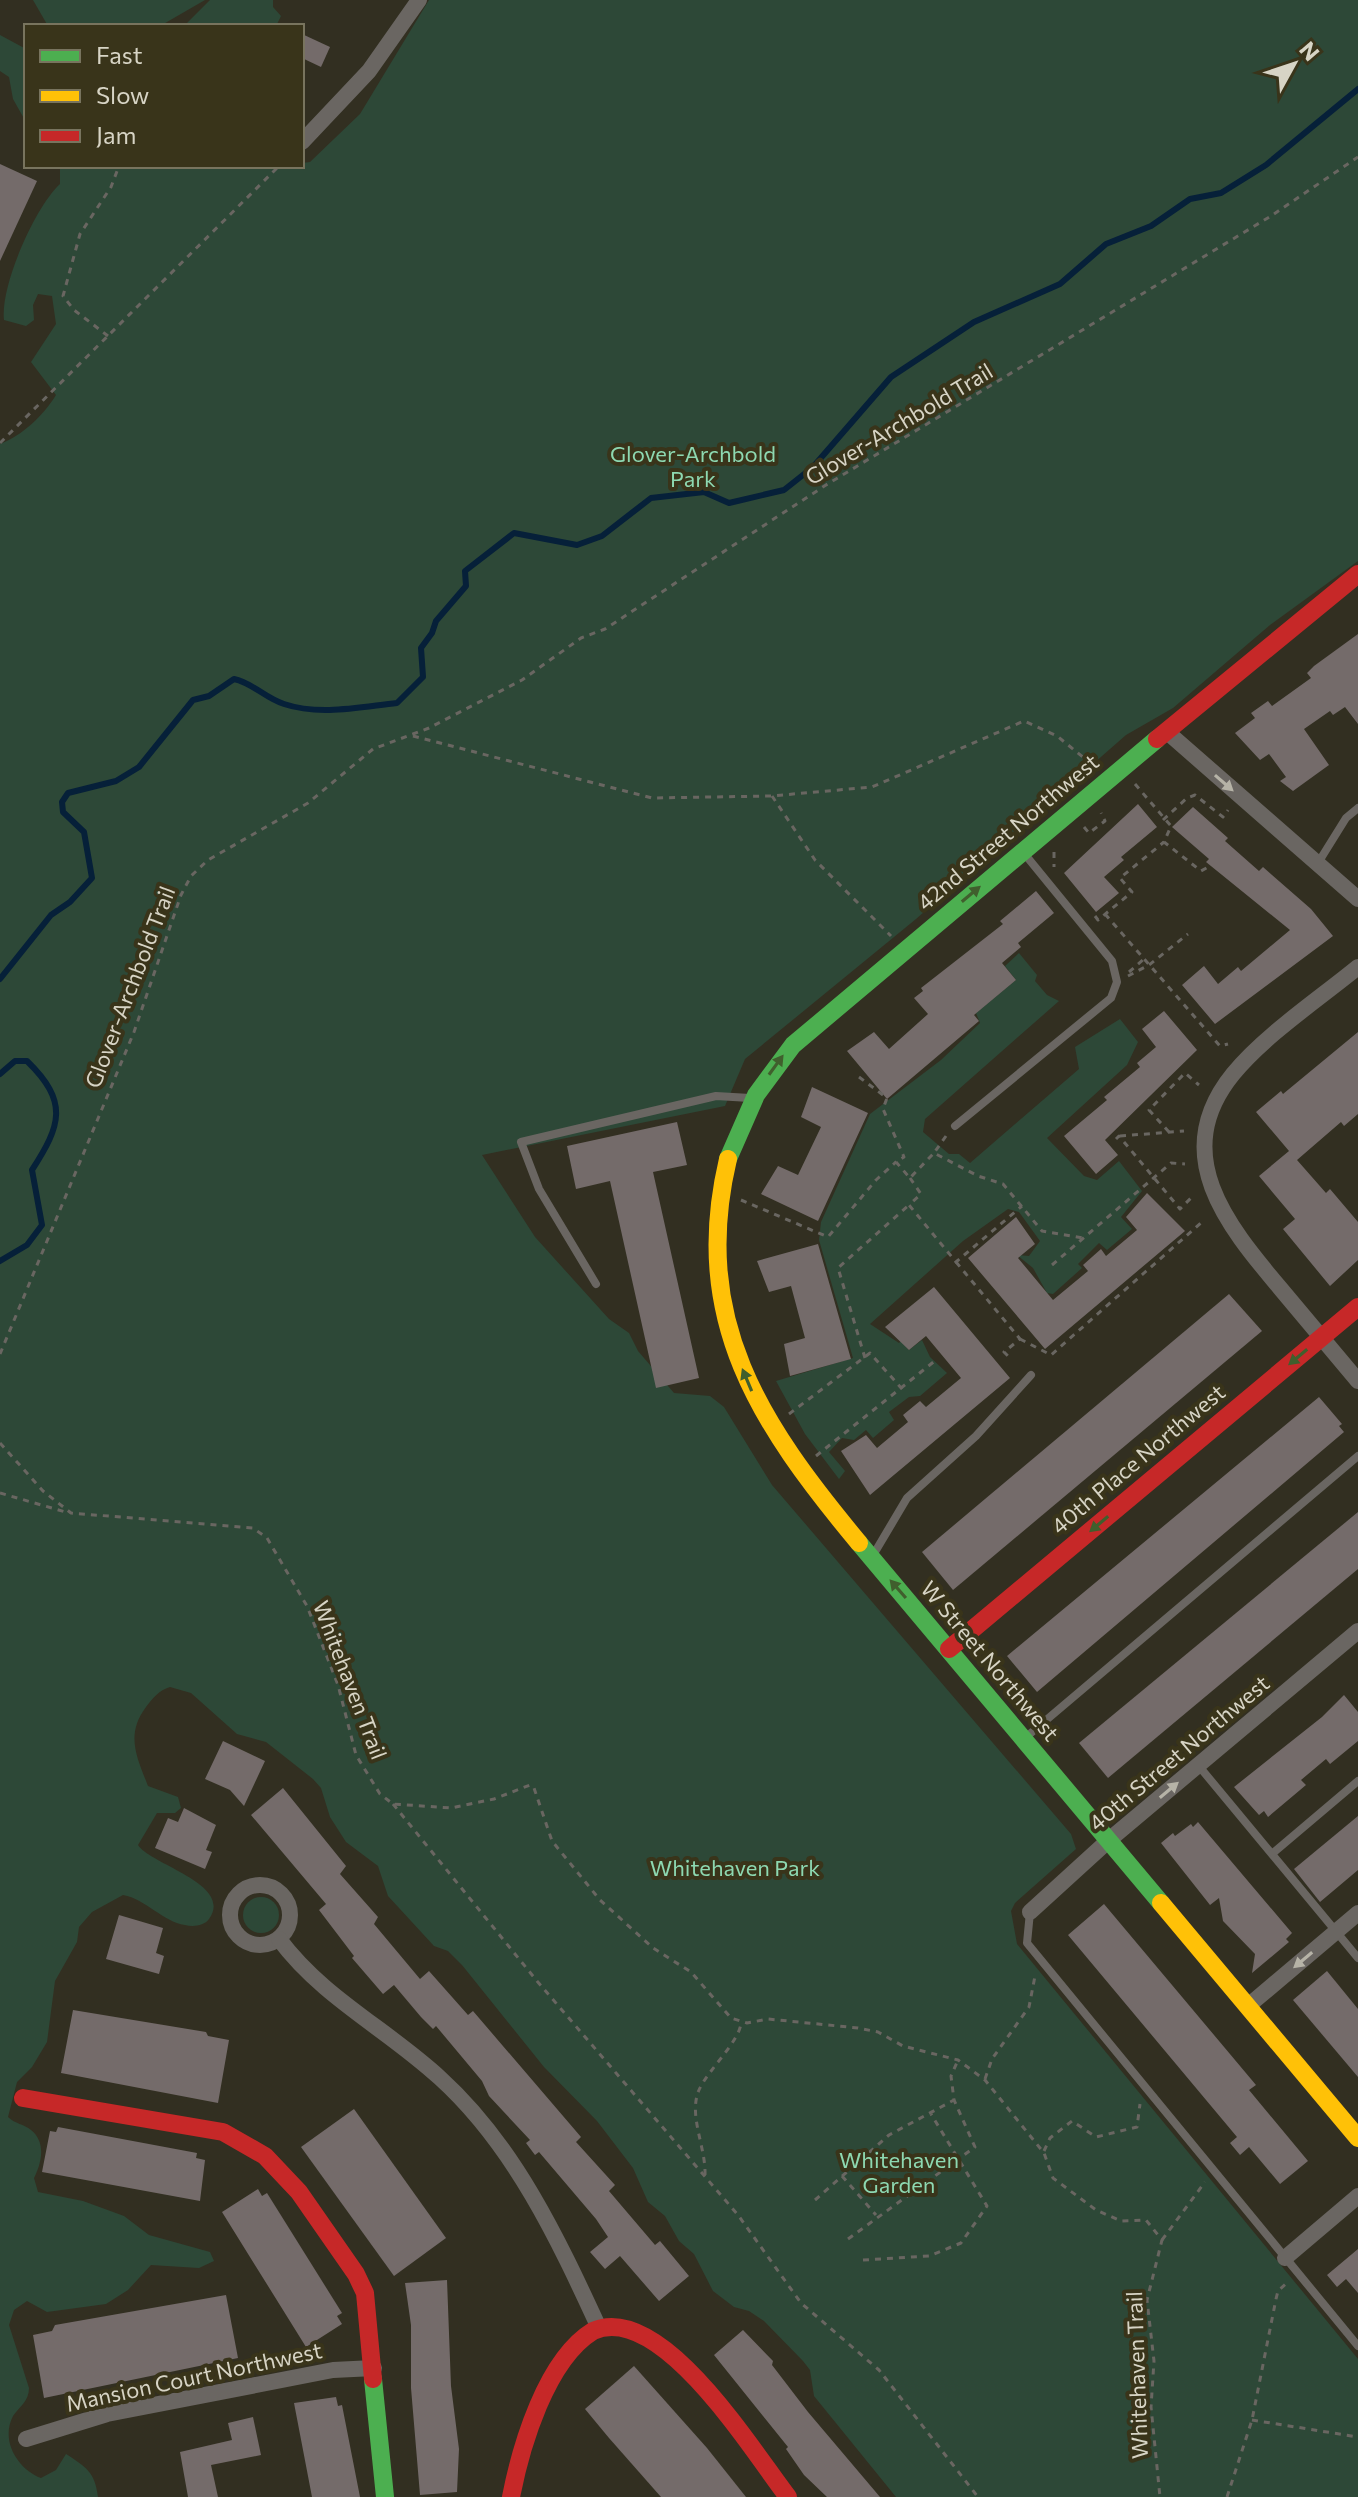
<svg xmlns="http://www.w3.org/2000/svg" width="1358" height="2497" viewBox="0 0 1358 2497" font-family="Commissioner,sans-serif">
<rect width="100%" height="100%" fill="#322f21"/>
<g fill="#2d4837">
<path d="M33,0H205L160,26H48Z"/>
<path d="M210,0H273V7L281,16L276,26H184Z"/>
<path d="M429,0H1358V561L1270,625L1173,708L1126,735L916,919L745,1059L725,1106L482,1155L535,1237L609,1319L629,1333L638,1351L674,1393L710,1396L724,1407L772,1485L1071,1834L1076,1849L1015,1903L1011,1911L1017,1944L1358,2359V2497H896L814,2396L810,2370L803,2361L764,2321L749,2311L734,2307L713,2291L694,2254L679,2241L665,2216L648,2202L633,2168L597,2121L544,2067L462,1965L448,1951L434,1946L388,1896L378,1866L346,1842L330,1817L321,1788L313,1779L266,1742L237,1734L191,1693L170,1687C159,1690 152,1699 146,1707C125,1735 137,1757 148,1786L178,1797L181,1808L175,1813H157L138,1845C151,1865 234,1884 209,1919C204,1926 193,1927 185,1925C163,1922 146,1899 123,1895L92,1912L79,1927L77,1942L55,1981L47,2042L32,2067L17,2082L8,2117C15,2124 24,2124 31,2130C47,2143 41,2164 34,2178L38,2192L83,2201L124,2216L149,2235L210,2252L214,2261L199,2268L151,2265L128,2290L106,2304L47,2312L27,2301L14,2310L9,2325L29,2388C29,2401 20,2406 13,2416C0,2441 18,2469 41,2478L56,2470L66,2454C86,2467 95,2472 98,2497H0V444C23,435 43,416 56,395L31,362L56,324L52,296L38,294L33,305L34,320L26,326L4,320C0,286 35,207 60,184V166H302V163L310,162L360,114Z"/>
<path d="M0,35L26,49V122L13,99L9,77L0,71Z"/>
<path d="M1019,953L1037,975L1035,981L1047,995L1059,1001L925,1119L923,1132L949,1154H959L970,1163L1079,1069L1075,1047L1120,1019L1138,1042L1127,1065L1047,1138L1084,1176L1097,1180L1119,1161L1142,1191L1121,1217L1132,1229L1107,1250L1099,1243L1078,1264L1082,1268L1053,1294L1047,1293L1033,1268L1017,1255L1029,1256L1040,1241L1019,1212L1008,1209L963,1241L870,1324L899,1343L901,1341L909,1350L922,1340L930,1357L947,1373L920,1396L909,1397L889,1412L894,1420L873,1438L866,1430L854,1440L842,1438L829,1452L845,1471L839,1479L805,1434L776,1381L853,1358L819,1240L821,1222L870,1114L941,1060L980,1023L976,1013L1016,980L1005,966Z"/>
<circle cx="261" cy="1915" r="18"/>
</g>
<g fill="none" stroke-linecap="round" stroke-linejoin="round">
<g stroke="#062039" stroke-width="6">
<path d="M0,979L51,915L70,902L92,878L84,832L63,812L62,802L68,793L116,781L139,767L193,700L209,696L234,679C253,683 265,698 284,704C320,716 360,707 397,703L423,677L421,648L432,633L436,621L466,586L465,571L514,533L577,545L602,536L651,498L704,492L729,503L784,490L813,467L891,377L974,322L1060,284L1106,244L1151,226L1190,199L1221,193L1266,165L1358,89"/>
<path d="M0,1074L15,1061H27C69,1102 61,1125 32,1170L42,1225L27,1245L0,1261"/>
</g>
</g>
<g fill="#746b6a">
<path d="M302,34L330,47L321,67L302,58Z"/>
<path d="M0,164L37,181L0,261Z"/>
<path d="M1358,634V724L1345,707L1333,715L1330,711L1304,729L1329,765L1293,791L1280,781L1286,777L1269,754L1260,760L1235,733L1255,718L1251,713L1268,701L1272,706L1311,678L1307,673L1314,666Z"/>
<path d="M1138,804L1157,827L1121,857L1124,860L1104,877L1119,893L1096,912L1064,873Z"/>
<path d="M1193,807L1228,838L1225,841L1259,871L1263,867L1311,909L1333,936L1215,1024L1182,985L1204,966L1218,984L1238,967L1241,971L1290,930L1206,862L1209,859L1172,827Z"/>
<path d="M1036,891L1054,913L1018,943L1021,947L1002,963L1016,980L974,1015L979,1021L887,1099L847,1051L874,1032L889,1049L928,1014L914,998L923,991L921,988L1003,924L1000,921Z"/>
<path d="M1164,1011L1197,1050L1105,1140L1118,1155L1096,1174L1064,1136L1107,1100L1104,1097L1140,1067L1137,1063L1156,1047L1142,1029Z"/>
<path d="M1358,1032V1114L1344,1126L1341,1122L1297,1160L1326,1193L1330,1189L1358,1222V1260L1330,1286L1283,1229L1295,1219L1259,1176L1289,1151L1256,1112L1281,1091L1283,1094Z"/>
<path d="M812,1087L868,1113L818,1221L761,1194L778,1166L798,1175L821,1127L801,1117Z"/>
<path d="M677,1122L687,1165L653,1172L699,1378L656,1388L610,1181L576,1189L567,1146Z"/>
<path d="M1147,1193L1185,1231L1045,1349L968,1258L1016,1217L1035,1244L1018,1258L1053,1300L1088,1271L1083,1265L1101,1249L1106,1256L1137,1230L1126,1217Z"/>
<path d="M818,1244L851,1359L790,1376L784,1344L805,1338L791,1286L769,1292L757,1261Z"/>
<path d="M934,1287L1010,1378L870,1495L841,1451L866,1435L877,1448L908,1422L903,1415L920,1401L926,1407L961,1378L926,1336L909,1350L885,1327Z"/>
<path d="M1229,1294L1262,1331L953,1590L922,1552Z"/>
<path d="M1319,1397L1342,1424L1339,1426L1344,1432L1037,1692L1007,1656Z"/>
<path d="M1358,1512V1569L1108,1778L1079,1743Z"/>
<path d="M1344,1695L1358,1712V1741L1330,1764L1326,1759L1301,1780L1306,1785L1268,1817L1264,1811L1259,1815L1234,1787L1322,1717Z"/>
<path d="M223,1741L265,1761L244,1806L230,1790L205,1779Z"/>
<path d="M283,1788L346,1866L340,1874L378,1917L374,1924L420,1979L429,1971L468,2015L473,2011L581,2137L576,2142L615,2185L609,2191L655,2245L660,2241L689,2276L659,2301L620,2256L605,2269L590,2252L608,2237L596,2219L539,2152L535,2155L526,2143L530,2140L489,2096L482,2081L436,2026L433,2029L421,2017L394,1985L383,1994L352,1958L354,1956L319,1910L326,1904L251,1815Z"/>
<path d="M184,1808L216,1825L206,1850L212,1852L205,1869L155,1848L168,1818L178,1822Z"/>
<path d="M1358,1816V1870L1320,1902L1294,1869Z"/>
<path d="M1198,1822L1292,1933L1286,1939L1289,1942L1252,1973L1255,1954L1223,1921L1219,1898L1210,1905L1161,1843L1173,1833L1175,1836L1191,1824L1193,1827Z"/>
<path d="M1104,1904L1256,2085L1249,2090L1308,2161L1280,2184L1249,2147L1240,2155L1230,2143L1237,2137L1068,1935Z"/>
<path d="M119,1915L163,1928L156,1953L164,1956L159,1974L106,1959Z"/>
<path d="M1327,1971L1358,2009V2077L1293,2000Z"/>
<path d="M73,2010L206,2032L208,2036L229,2040L218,2103L61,2073Z"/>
<path d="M354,2109L446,2238L394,2276L301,2147Z"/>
<path d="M58,2127L197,2153L196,2158L205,2160L200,2201L42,2172L50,2131L56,2132Z"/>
<path d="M258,2189L262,2196L267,2193L342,2313L337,2316L342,2324L306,2347L222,2212Z"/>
<path d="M1358,2249V2293L1346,2279L1337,2287L1327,2275Z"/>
<path d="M447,2280L451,2386L459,2449L457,2492L420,2495L411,2388V2325L405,2283Z"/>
<path d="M226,2295L238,2358L44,2398L33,2335L52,2331L55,2325Z"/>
<path d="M743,2330L773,2361L772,2365L808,2412L880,2497H827L804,2475L786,2449L788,2447L714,2355Z"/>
<path d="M634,2366L707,2448L746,2497H661L609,2438L585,2409Z"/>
<path d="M336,2397L338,2406L342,2405L360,2497H312L294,2403Z"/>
<path d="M253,2417L261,2455L211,2465L218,2497H188L180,2452L232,2440L228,2423Z"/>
</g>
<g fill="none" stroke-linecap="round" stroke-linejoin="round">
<g stroke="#696661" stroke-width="3" stroke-dasharray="6 6" stroke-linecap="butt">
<path d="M108,336L74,310L63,296L80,234L111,187L119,166"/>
<path d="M0,443L279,166"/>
<path d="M413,736L652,798L771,796L872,787L1024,721L1057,736L1094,766"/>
<path d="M1135,784L1171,826L1164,842L1201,871L1210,866"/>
<path d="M772,796L815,860L891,936"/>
<path d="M1163,820L1187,798L1195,795L1223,817L1228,810"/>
<path d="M1084,827L1089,833L1105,821L1101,813"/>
<path d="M1054,852V867"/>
<path d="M1105,914L1220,1046L1228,1044"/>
<path d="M1095,916L1098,920L1132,892L1120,878L1164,842"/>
<path d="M1129,972L1144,959"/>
<path d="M1128,976L1149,965L1188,934"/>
<path d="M859,1077L887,1098L883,1109L904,1157L896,1162L910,1178L933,1154"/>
<path d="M1169,1132L1149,1110L1185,1073L1199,1085"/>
<path d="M946,1136L934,1153L978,1176L1003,1184L1042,1231L1083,1238"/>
<path d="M1120,1136L1184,1131"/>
<path d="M1116,1139L1119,1136L1180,1209L1191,1198"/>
<path d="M910,1178L921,1194L909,1205L956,1262L1022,1206"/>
<path d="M741,1200L828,1237L876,1180L896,1162"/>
<path d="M956,1262L1020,1339L1004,1352L1008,1356"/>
<path d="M1052,1265L1171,1163L1185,1164"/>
<path d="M1020,1339L1051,1355L1202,1222"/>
<path d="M0,1354L134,1032L181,895L191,876L208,860L308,803L373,749L429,728L522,680L581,638L605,629L826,485L1271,216L1358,157"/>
<path d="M865,1358L838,1268L909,1205"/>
<path d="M789,1414L870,1353L902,1389"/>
<path d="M0,1443L43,1491L71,1513L253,1528L267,1538L307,1606L338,1685L356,1755L380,1794L393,1804L451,1808L494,1799L530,1785L534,1788L552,1841L600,1900L653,1948L691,1972L731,2018L747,2023L768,2019L858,2028L878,2032L903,2046L958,2060L985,2080L1044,2153L1053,2178L1096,2210L1121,2221L1146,2220L1162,2240L1147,2300L1154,2361L1151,2407L1160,2497"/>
<path d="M816,1456L936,1360"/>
<path d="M0,1493L69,1513"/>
<path d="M393,1804L537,1981L738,2215L801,2303L879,2370L978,2497"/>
<path d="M985,2079L992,2059L1029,2007L1035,1976"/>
<path d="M1044,2151L1050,2138L1072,2121L1096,2137L1137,2127L1140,2104"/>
<path d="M705,2175C706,2147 688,2115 699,2090C707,2071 741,2040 741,2022"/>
<path d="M842,2176L876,2215"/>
<path d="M815,2200L889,2135L954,2100L951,2076L958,2060"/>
<path d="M848,2239L975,2147L954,2100"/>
<path d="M1162,2240L1205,2182"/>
<path d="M863,2260L929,2256L961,2243L987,2206L931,2114"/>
<path d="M1252,2420L1358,2437"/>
<path d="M1227,2497L1252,2420L1276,2299L1278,2291L1289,2281"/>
</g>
<g stroke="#6a6662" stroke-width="8">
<path d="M1318,863L1346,818L1358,808"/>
<path d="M955,1126L1111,998L1117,982L1112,961L1023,852"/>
<path d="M596,1284L539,1189L521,1142L716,1096L750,1098"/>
<path d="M872,1557L907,1498L976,1436L1031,1375"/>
<path d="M1025,1738L1358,1456"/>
<path d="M1198,1765L1358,1958"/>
<path d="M1273,1853L1358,1781"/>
<path d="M1030,1912L1027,1943L1358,2346"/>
</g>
<g stroke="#6a6662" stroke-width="16">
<path d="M302,142L369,71L419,0"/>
<path d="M1166,731L1358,899"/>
<path d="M1358,967C1319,999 1265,1035 1233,1074C1168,1154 1227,1225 1280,1288C1306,1319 1332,1350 1358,1381"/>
<circle cx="260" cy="1915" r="30"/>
<path d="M1030,1912L1109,1840L1358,1631"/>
<path d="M279,1939C323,1998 387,2029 440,2078C514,2145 558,2239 599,2328"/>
<path d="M1248,2006L1358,1913"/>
<path d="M1285,2258L1358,2196"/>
<path d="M26,2439L107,2414L333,2370L374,2368"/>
</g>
<g stroke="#4caf50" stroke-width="18">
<path d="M728,1159L756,1095L793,1045L1157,739"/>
<path d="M859,1543L1161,1903"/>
<path d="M373,2379L385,2497"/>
</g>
<g stroke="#ffc107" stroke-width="18">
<path d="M728,1159C690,1320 760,1424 859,1543"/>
<path d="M1161,1903L1358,2138"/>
</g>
<g stroke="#c62828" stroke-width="18">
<path d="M1157,739L1358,574"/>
<path d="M949,1649L1358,1307"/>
<path d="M23,2098L223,2132L265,2156L299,2192L356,2274L365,2293L373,2379"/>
<path d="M511,2497C521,2446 546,2360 593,2331C661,2301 753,2452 788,2497"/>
</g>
</g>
<defs><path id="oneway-solid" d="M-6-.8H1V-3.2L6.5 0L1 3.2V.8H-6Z" transform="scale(2)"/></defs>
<g fill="#b6b3a7">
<use href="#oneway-solid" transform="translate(1224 783) rotate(41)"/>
<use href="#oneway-solid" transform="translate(1169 1790) rotate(-40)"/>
<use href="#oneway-solid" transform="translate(1303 1960) rotate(140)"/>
</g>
<g fill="#405f2d">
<use href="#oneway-solid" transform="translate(971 894) rotate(-40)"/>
<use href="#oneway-solid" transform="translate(776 1065) rotate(-54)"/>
<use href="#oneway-solid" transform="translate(1298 1357) rotate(140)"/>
<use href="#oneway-solid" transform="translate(747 1380) rotate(-113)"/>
<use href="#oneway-solid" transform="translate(1099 1524) rotate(140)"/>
<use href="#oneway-solid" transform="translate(898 1589) rotate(-131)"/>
</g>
<g text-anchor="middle" stroke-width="8" stroke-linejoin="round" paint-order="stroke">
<g font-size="22" fill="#d7d4c5" stroke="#39341a">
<text transform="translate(899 424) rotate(-31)" y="8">Glover-Archbold Trail</text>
<text transform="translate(1008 832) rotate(-40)" y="8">42nd Street Northwest</text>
<text transform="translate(130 987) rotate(-69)" y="8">Glover-Archbold Trail</text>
<text transform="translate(1138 1459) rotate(-40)" y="8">40th Place Northwest</text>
<text transform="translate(990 1661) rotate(50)" y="8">W Street Northwest</text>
<text transform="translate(350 1680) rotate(69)" y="8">Whitehaven Trail</text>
<text transform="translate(1179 1753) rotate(-40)" y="8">40th Street Northwest</text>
<text transform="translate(1137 2375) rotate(-92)" y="8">Whitehaven Trail</text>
<text transform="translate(194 2377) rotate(-12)" y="8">Mansion Court Northwest</text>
</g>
<g font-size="22" fill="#8dd8b1" stroke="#39341a">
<text x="693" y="462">Glover-Archbold<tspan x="693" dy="25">Park</tspan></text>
<text x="735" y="1876">Whitehaven Park</text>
<text x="899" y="2168">Whitehaven<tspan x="899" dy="25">Garden</tspan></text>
</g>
</g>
<rect x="24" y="24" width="280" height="144" fill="#39341a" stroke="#78745e" stroke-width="2"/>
<rect x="40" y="50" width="40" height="12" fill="#4caf50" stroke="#78745e" stroke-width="2"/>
<text x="96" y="64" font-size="24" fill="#d7d4c5">Fast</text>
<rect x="40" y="90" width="40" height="12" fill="#ffc107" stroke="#78745e" stroke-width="2"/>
<text x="96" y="104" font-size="24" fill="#d7d4c5">Slow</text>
<rect x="40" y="130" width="40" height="12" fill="#c62828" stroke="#78745e" stroke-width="2"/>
<text x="96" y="144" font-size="24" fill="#d7d4c5">Jam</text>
<g transform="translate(1294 64) rotate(50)" stroke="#39341a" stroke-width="6" paint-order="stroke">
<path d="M0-6L14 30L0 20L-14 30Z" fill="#d7d4c5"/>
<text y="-12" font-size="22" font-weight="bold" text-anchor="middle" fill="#d7d4c5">N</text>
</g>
</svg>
